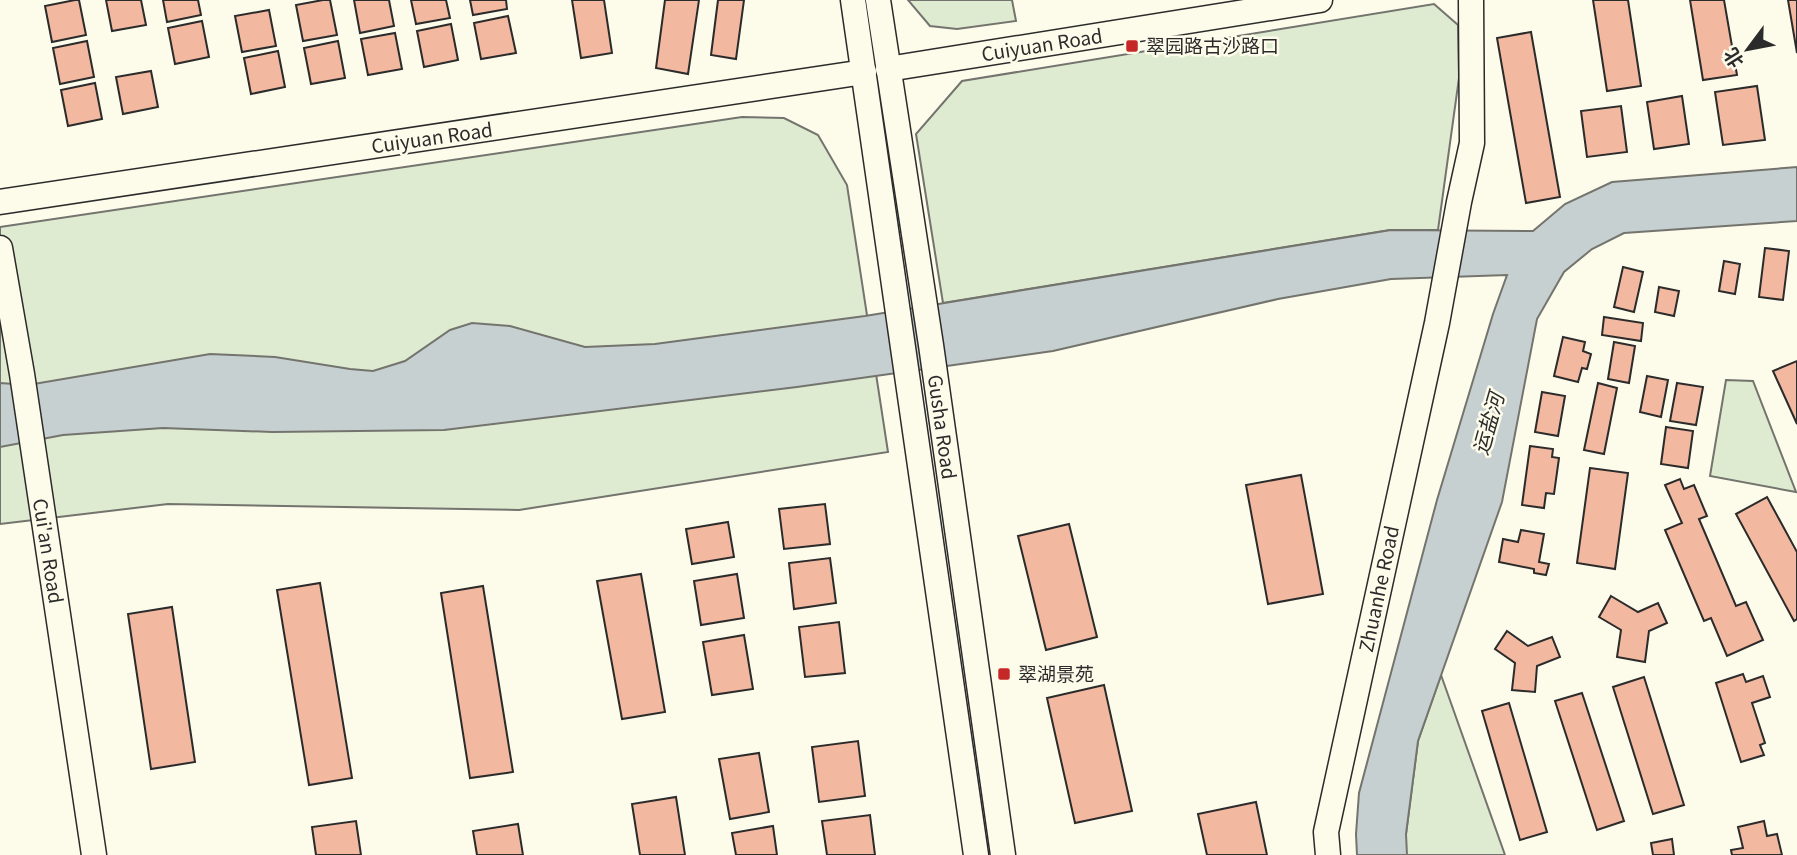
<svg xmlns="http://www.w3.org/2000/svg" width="1797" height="855" viewBox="0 0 1797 855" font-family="Georgia,'Noto Sans SC',serif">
<rect width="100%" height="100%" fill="#fdfbea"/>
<g fill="#deebd1" stroke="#74746e" stroke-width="2">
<path d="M908,0H1012L1016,21L957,29L930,26Z"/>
<path d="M1434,4L1458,25L1459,78L1438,230H1390L943,303L916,134L962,81Z"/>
<path d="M742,117L784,118L818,135L847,185L888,452L519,510L168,504L0,524V227Z"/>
<path d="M1726,380L1753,381L1796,492L1710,476Z"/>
<path d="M1441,675L1505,855H1407L1406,853V834L1418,741Z"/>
</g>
<path fill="#c7d0d0" stroke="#74746e" stroke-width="2" d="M1797,167V221L1624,233L1592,249L1564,272L1537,319L1502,502L1418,741L1406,834L1407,855H1357L1356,834L1359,793L1437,500L1493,314L1507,275L1391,279L1278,299L1053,351L797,387L444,430L272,432L163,428L63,435L0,447V383L28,385L210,354L275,357L350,369L373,371L405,361L450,330L472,323L510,326L585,347L655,344L865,316L1391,230L1533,231L1565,204L1612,182Z"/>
<g fill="#f2b8a0" stroke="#2b2b2b" stroke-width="2">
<path d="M75,0H79L86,35L52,42L45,6Z"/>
<path d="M106,0H141L146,25L112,31Z"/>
<path d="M163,0H198L201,15L167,22Z"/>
<path d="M323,0H330L337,35L303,41L296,5Z"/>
<path d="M354,0H389L394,26L360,33Z"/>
<path d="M411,0H446L450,18L416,24Z"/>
<path d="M470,0H506L507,9L473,15Z"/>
<path d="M572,0H604L612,53L581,58Z"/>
<path d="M665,0H699L688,74L656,68Z"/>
<path d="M718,0H744L736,59L711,55Z"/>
<path d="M1593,0H1628L1641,86L1607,91Z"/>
<path d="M1690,0H1724L1737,75L1703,80Z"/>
<path d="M1788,0H1797V53Z"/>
<path d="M269,10L276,46L242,52L235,16Z"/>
<path d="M508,16L516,53L481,59L474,23Z"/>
<path d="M202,21L209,57L175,64L168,28Z"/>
<path d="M451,24L458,60L424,67L417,31Z"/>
<path d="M1531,32L1560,197L1526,203L1497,38Z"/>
<path d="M395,33L402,69L368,75L361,39Z"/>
<path d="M87,41L94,77L60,84L53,48Z"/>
<path d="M338,41L345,78L311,84L304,48Z"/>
<path d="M278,51L285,87L251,94L244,58Z"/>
<path d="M151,71L158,107L123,114L116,77Z"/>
<path d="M95,83L102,119L68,126L61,90Z"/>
<path d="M1757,86L1765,140L1723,145L1715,92Z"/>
<path d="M1682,96L1689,144L1654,149L1647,102Z"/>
<path d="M1621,106L1627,152L1587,157L1581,111Z"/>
<path d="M1765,248L1789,251L1783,300L1759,297Z"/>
<path d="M1724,261L1740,264L1735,294L1719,291Z"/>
<path d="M1623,267L1643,272L1634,312L1614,307Z"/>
<path d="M1659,287L1679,291L1674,316L1655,312Z"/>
<path d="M1604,317L1643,323L1641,341L1602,335Z"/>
<path d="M1563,337L1585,342L1583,351L1591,354L1587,369L1582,368L1578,382L1554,376Z"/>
<path d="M1614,342L1635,346L1629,383L1608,379Z"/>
<path d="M1797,361V424L1773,371Z"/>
<path d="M1647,376L1668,380L1661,417L1640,412Z"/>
<path d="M1598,383L1617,388L1604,454L1584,450Z"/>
<path d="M1677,383L1703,387L1696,425L1670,421Z"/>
<path d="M1542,392L1565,396L1558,436L1535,432Z"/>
<path d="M1666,427L1693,431L1688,468L1661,464Z"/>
<path d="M1530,446L1553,449L1552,457L1559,458L1554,494L1546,493L1544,508L1522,505Z"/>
<path d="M1590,468L1628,473L1615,569L1577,563Z"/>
<path d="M1301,475L1323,594L1268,604L1246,485Z"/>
<path d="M1680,479L1684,489L1694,485L1707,516L1699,519L1736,606L1746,602L1763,640L1727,656L1711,618L1704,621L1665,530L1682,523L1665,485Z"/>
<path d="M1767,497L1797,552V619L1794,621L1736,514Z"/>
<path d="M825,504L830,544L784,549L779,509Z"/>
<path d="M728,522L734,557L692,564L686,529Z"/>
<path d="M1069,524L1097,637L1046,650L1018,536Z"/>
<path d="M1521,530L1544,534L1539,562L1549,564L1546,575L1534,573V569L1499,562L1503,539L1518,542Z"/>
<path d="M830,558L836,603L794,609L789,563Z"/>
<path d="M641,574L665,712L622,719L597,581Z"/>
<path d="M737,574L744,618L701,625L694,581Z"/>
<path d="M320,583L352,778L309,785L277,590Z"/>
<path d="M483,586L513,772L470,778L441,593Z"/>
<path d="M1611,596L1638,612L1658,603L1667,623L1649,631L1645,662L1617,657L1621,630L1599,617Z"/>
<path d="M172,607L195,762L151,769L128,614Z"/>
<path d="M839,622L845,673L805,677L799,627Z"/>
<path d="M1507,631L1528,646L1552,637L1560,657L1537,666L1535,692L1512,690L1515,663L1495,649Z"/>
<path d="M744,635L753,689L712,695L703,642Z"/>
<path d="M1743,674L1746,682L1763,676L1770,697L1752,703L1765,743L1760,745L1764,755L1741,762L1716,683Z"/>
<path d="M1644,677L1684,805L1653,814L1613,687Z"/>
<path d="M1104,685L1132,811L1075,823L1047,698Z"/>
<path d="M1582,693L1624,821L1597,830L1555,701Z"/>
<path d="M1509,703L1547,832L1520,840L1482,711Z"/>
<path d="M858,741L865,796L819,802L812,747Z"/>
<path d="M759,753L769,812L730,819L719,759Z"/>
<path d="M676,797L685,855H640L632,804Z"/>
<path d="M1256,802L1267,855H1207L1198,814Z"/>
<path d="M870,815L875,855H827L822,821Z"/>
<path d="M356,821L361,855H316L312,827Z"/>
<path d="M1764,821L1767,836L1777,834L1782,855H1732L1731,850L1743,848L1738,827Z"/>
<path d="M518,824L523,855H477L473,831Z"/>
<path d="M773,826L777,855H736L732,833Z"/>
<path d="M1672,839L1674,855H1653L1651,843Z"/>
</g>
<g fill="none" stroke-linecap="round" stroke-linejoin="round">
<defs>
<g id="secondary">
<path d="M853,0L976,855"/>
<path d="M878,0L931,345L1003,855"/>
<path d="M888,69L1320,0"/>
<path d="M0,202L864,72"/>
<path d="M0,248L22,374L94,855"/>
<path d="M1328,855L1326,832L1437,323L1459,202L1472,143L1471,0"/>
</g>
</defs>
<use href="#secondary" stroke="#2b2b2b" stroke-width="27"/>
<use href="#secondary" stroke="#fdfbea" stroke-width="24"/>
</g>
<g fill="#c62828" stroke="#fdfbea" stroke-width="2.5">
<rect x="1125" y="39" width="14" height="14" rx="3.5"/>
<rect x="997" y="667" width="14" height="14" rx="3.5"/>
</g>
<g text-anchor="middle" stroke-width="5" stroke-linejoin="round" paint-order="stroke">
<g font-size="19" fill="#2b2b2b" stroke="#fdfbea">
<text transform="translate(1042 45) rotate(-9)" y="7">Cuiyuan Road</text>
<text transform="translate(432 138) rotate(-8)" y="7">Cuiyuan Road</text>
<text transform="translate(942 427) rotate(82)" y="7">Gusha Road</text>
<text transform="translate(48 551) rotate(81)" y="7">Cui'an Road</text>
<text transform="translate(1379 589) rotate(-78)" y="7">Zhuanhe Road</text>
</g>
<g font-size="19" fill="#2b2b2b" stroke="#fdfbea" text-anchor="start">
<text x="1146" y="53">翠园路古沙路口</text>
<text x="1018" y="681">翠湖景苑</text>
</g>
<g font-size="21" font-style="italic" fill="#2b2b2b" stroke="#fdfbea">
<text transform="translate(1489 424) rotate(-74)" y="7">运盐河</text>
</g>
</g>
<g transform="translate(1748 49) rotate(238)" stroke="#fdfbea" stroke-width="5" paint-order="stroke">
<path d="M0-5L12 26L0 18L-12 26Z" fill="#2b2b2b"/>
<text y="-10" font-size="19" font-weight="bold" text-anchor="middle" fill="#2b2b2b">北</text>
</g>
</svg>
